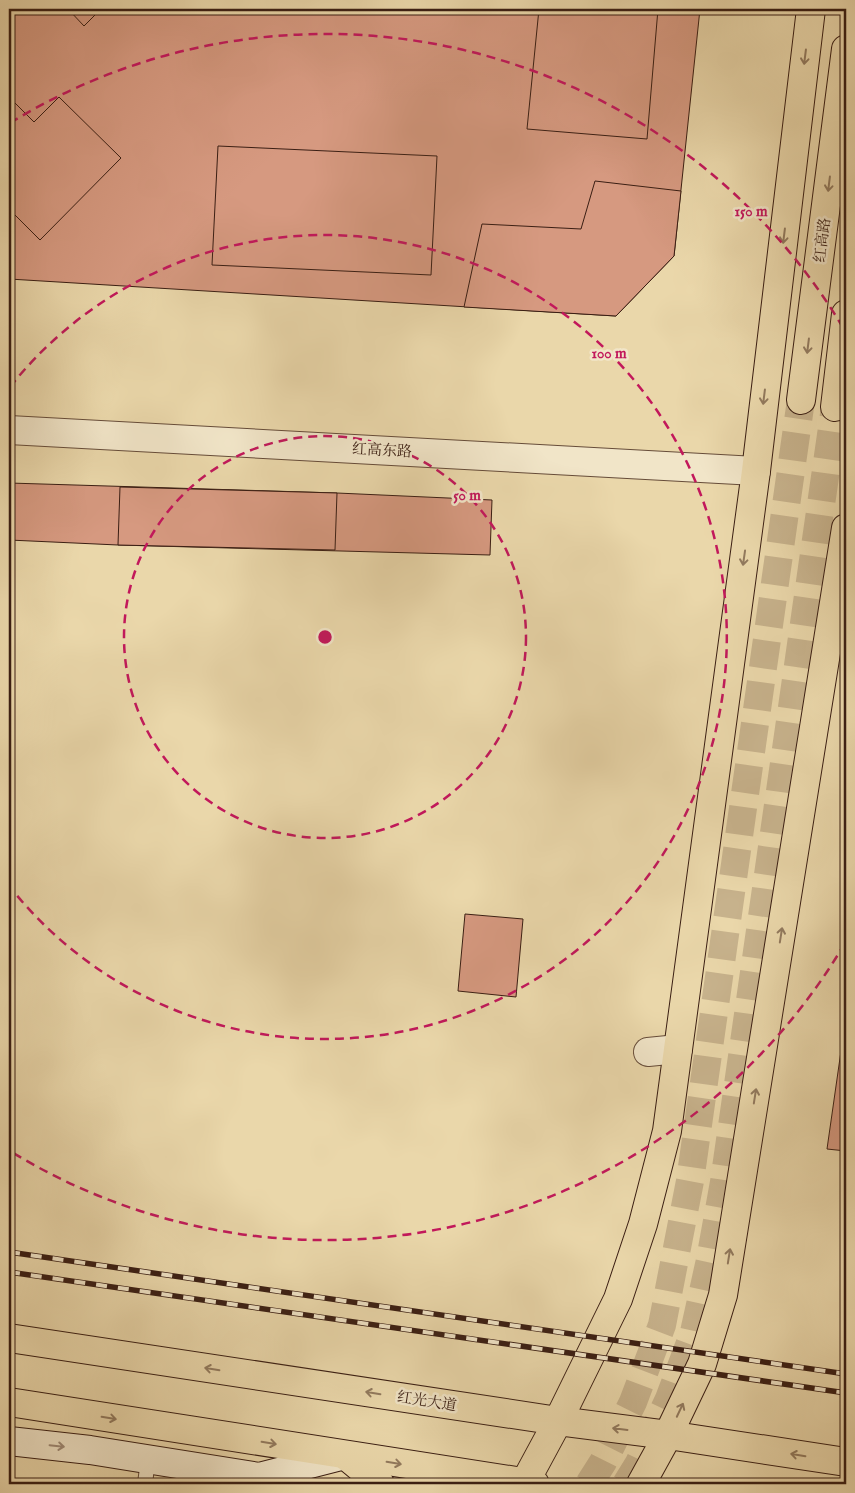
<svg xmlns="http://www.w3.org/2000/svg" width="855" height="1493" viewBox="0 0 855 1493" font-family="'IM FELL English','Noto Serif SC',serif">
<rect width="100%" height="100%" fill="#ead7aa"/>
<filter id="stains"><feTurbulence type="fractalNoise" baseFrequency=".004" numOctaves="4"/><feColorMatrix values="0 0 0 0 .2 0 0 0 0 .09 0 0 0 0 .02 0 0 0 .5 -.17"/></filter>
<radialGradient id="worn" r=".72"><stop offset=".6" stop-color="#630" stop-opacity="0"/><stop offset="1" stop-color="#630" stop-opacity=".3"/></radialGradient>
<g fill="#d69980" stroke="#3a1e13">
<path d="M9,9H700L674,256L616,316L9,279Z"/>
<path d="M68,9H101L84,26Z"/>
<path d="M539,9H658L647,139L527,129Z"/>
<path d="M9,97L34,122L59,97L121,158L40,240L9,209Z"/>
<path d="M218,146L437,156L431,275L212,265Z"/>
<path d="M595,181L681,191L674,256L616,316L464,307L482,224L581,229Z"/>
<path d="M9,483L337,493L492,500L490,555L118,545L9,540Z"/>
<path d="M120,487L337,493L335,550L118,545Z"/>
<path d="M465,914L523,919L516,997L458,991Z"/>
<path d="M846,1016V1151L827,1149Z"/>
<path d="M9,1478L57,1484H9Z"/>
</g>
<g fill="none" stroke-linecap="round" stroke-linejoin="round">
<g stroke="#c7b28c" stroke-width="28" stroke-dasharray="28 14" stroke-linecap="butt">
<path d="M589,1484L603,1462L633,1402L662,1325L690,1181L801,400"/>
<path d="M626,1484L639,1463L669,1399L694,1332L710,1260L724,1182L835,407"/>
</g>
<defs>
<path id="service" d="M145,1484L148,1459"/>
<g id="minor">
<path d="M9,430L756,471"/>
<path d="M648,1052L678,1049"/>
</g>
<path id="secondary" d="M9,1441L90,1450L259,1477L345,1455"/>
<g id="primary">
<path d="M801,400L846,49"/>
<path d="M835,407L846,314"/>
<path d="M524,1484L558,1421L618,1299L643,1224L667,1131L756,471L811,9"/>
<path d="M641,1484L668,1435L702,1364L723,1295L846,528"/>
</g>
<g id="trunk">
<path d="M9,1338L558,1421L668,1435L846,1462"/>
<path d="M9,1402L535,1484"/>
<path d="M345,1455L380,1484"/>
</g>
</defs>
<use href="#service" stroke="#664c39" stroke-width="16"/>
<use href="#minor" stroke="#664c39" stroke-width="30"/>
<use href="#secondary" stroke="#3a1e13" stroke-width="30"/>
<use href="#primary" stroke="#3a1e13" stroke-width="30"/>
<use href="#trunk" stroke="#3a1e13" stroke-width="30"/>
<use href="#service" stroke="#f1e5c8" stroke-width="14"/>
<use href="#minor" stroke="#f1e5c8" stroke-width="28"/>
<use href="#secondary" stroke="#f1e5c8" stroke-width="28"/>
<use href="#primary" stroke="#ead7aa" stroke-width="28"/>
<use href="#trunk" stroke="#ead7aa" stroke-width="28"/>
<defs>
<g id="rail">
<path d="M9,1252L846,1374"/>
<path d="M9,1272L846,1393"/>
</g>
</defs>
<use href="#rail" stroke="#3a1e13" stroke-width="5.5"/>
<use href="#rail" stroke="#f1e5c8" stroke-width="4" stroke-dasharray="11" stroke-linecap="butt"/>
</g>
<defs><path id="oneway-shaft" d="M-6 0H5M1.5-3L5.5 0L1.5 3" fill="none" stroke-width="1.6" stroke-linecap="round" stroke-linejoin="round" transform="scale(1.25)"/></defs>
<g stroke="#927a5e">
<use href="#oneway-shaft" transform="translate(805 57) rotate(97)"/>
<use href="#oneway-shaft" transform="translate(829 184) rotate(97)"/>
<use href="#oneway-shaft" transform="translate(784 236) rotate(97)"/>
<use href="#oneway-shaft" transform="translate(808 346) rotate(97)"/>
<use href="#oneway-shaft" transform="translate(764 397) rotate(97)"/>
<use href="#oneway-shaft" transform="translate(744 558) rotate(98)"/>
<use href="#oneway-shaft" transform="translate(781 935) rotate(-81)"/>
<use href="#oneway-shaft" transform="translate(755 1096) rotate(-81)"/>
<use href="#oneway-shaft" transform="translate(729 1256) rotate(-81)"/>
<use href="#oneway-shaft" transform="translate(212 1369) rotate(-171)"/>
<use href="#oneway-shaft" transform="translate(373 1393) rotate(-171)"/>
<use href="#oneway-shaft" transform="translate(680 1410) rotate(-65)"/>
<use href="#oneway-shaft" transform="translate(109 1418) rotate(9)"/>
<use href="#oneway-shaft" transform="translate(620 1429) rotate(-173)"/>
<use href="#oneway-shaft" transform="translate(269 1443) rotate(9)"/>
<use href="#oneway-shaft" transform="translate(798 1455) rotate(-171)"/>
<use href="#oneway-shaft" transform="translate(394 1463) rotate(9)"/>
</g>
<use stroke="#9f8b77" href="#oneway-shaft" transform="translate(57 1446) rotate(6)"/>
<g fill="none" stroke="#c2185b" stroke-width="2.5" stroke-dasharray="9 6">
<circle cx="325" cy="637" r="201"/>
<path d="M10 387A402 402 0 1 1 10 887"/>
<path d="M845 943A603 603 0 0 1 10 1151M10 123A603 603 0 0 1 845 331"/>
</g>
<g text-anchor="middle" stroke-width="5" stroke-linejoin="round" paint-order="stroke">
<g font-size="15" fill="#3a1e13" stroke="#f1e5c8">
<text transform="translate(822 240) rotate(-83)" y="5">红高路</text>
<text transform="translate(382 450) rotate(3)" y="5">红高东路</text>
<text transform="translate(427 1401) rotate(9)" y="5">红光大道</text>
</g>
</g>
<circle cx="325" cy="637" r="8" fill="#c2185b" stroke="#f1e5c8" stroke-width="2.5"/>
<g font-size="15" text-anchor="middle" font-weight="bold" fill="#c2185b" stroke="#f1e5c8" stroke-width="5" stroke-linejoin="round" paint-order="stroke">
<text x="751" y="216">150 m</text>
<text x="609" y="358">100 m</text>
<text x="467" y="500">50 m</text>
</g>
<rect width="855" height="1493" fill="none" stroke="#ead7aa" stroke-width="30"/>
<rect x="10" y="10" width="835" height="1473" fill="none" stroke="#3a1e13" stroke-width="2.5"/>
<rect x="15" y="15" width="825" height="1463" fill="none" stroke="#3a1e13"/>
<rect width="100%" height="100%" filter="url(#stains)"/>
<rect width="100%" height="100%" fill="url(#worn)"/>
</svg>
